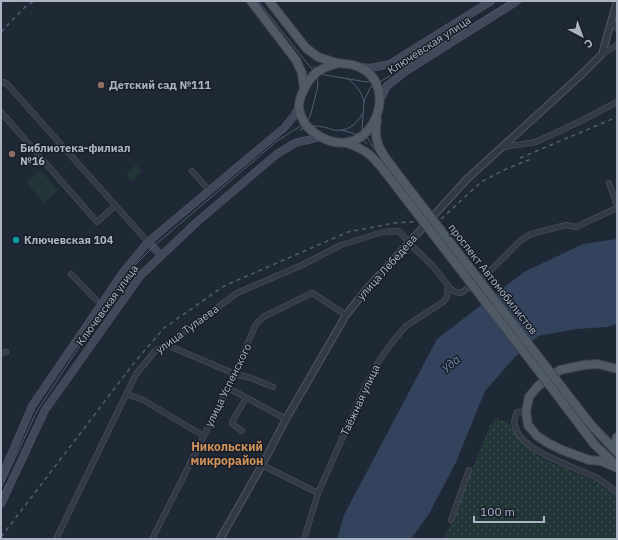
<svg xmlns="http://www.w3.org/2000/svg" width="618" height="540" viewBox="0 0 618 540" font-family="'IBM Plex Sans',sans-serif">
<defs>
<pattern id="park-dots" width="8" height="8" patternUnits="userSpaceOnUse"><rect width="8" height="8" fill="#223537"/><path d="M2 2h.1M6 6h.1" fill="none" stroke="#3f5052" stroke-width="1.8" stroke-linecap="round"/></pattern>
</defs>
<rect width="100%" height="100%" fill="#1f2835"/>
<path fill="url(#park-dots)" d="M497,418L511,424C522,456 559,465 588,478C598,482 607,490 617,496V539H444L490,426Z"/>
<g fill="#223537">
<path d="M136,165L142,171L132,181L126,174Z"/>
<path d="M40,170L58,190L44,203L26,182Z"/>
</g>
<path fill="#33435d" d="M617,239V324L607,327L577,329L538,336L516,356L485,391L456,462L429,514L411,539H337L344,515L437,339L524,272L583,244Z"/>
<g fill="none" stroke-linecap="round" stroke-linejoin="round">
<defs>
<g id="minor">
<path d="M611,21L617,29"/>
<path d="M602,54L617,45"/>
<path d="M1,83L4,82L8,85L148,242"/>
<path d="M1,112L97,222L115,206"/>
<path d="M503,147L536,142L581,121L617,102"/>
<path d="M192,171L209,190"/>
<path d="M609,183L617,205"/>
<path d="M71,274L96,300"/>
<path d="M167,345L235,374L251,378L273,387"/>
<path d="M1,353L6,352"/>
<path d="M228,388L286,419"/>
<path d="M127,394L143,400L204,436"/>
<path d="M526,411L517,412C499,446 577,467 597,478C604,482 610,488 617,492"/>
<path d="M242,431L232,424V422L246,398"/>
<path d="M262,465L318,493L365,387L379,361L394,340L406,326L443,302L447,297L448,286"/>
<path d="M451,520L469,470"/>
<path d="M56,539L136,374L156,350L167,345L237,293L302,265L341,245L383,232L399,231L414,248L432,265L451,289L455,292L461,293L488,273L520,241L531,234L566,225L576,227L617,208"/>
<path d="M152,539L228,388L256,324L263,317L312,293L314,294L346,315"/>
<path d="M304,539L318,493"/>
</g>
<path id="tertiary" d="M220,539L262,465L286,419L346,315L365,291L467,179L582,74L602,54L617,1"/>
<g id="secondary">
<path d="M360,67L371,68L390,64L491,1"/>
<path d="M380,100L387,86L406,71L517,1"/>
<path d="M148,242L161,255"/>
<path d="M1,478L32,406L124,271L148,242L284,128L294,116L299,107"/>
<path d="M1,504L45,410L141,275L198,221L277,154L295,143L320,137"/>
</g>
<g id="primary">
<path d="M251,1L296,60L302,73L304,89"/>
<path d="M269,1L306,48L318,57L337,63"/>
<path d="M338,63C345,64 353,64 359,67C405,87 367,174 312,131C305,126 300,116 299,108C298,98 308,79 316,73C323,67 330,66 338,63Z"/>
<path d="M377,120C372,144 383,154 396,172"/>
<path d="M346,143C369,150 375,159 389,177"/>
<path d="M617,369L598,364L584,365L560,370L538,386L529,397L526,411L528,425L537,436L548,443L562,450L589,460L601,461L617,468"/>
<path d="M564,390L592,426L617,452"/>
<path d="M557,395L594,444L617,466"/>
<path d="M613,448L617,437"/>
</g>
</defs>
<use href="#minor" stroke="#505764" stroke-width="6"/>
<use href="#tertiary" stroke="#505764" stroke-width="8"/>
<use href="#secondary" stroke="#505764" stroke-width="8"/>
<use href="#primary" stroke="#3c434f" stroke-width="10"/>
<use href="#minor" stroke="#333a46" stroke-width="5"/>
<use href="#tertiary" stroke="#333a46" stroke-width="6"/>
<use href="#secondary" stroke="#414959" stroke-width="7"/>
<use href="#primary" stroke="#505966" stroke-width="8"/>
<g stroke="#545d6d" stroke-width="1">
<path d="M510,1L370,88L364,101L362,129L373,147L561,392L591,429L617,456"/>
<path d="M313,67L325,75L367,82L377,78"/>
<path d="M348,79C356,85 361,91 364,101"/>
<path d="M300,130C305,128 310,126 315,126C321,126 328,128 334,130C346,132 357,125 362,114"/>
<path d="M341,130L356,134L367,144"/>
<path d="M1,488L37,411L121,283L136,264L155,245L277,141L305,123L310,117L317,90L318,83L315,73L258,1"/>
<path d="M1,496L7,483"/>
</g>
<g stroke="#545d6d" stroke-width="1.5" stroke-dasharray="4 4" stroke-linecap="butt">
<path d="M1,32L27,5L35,1"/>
<path d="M520,158L617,117"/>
<path d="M1,537L134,363L164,328L224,286L348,232L394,223L440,220L481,182L506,169L531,159"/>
</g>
<defs>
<g id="primary-bridge">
<path d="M396,172L564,390"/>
<path d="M389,177L557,395"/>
</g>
</defs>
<use href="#primary-bridge" stroke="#3c434f" stroke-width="10" stroke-linecap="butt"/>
<use href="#primary-bridge" stroke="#505966" stroke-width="8"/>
</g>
<g fill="#8d6e63" stroke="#181f2a" stroke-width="1.5">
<circle cx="101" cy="85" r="4"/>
<circle cx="12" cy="154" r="4"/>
</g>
<circle fill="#0f9aa8" stroke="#181f2a" stroke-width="1.5" cx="16" cy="240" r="4"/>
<g text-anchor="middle" stroke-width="3" stroke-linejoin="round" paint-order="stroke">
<g font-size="11" fill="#acb4c3" stroke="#181f2a">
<text transform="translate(429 45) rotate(-33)" y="4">Ключевская улица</text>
<text transform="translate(387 267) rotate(-48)" y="4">улица Лебедева</text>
<text transform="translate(493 279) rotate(52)" y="4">проспект Автомобилистов</text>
<text transform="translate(107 305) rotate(-54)" y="4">Ключевская улица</text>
<text transform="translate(187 329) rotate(-36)" y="4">улица Тулаева</text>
<text transform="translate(228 385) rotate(-64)" y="4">улица Успенского</text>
<text transform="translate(360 400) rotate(-65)" y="4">Таёжная улица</text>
</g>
<g font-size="11" font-weight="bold" fill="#acb4c3" stroke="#181f2a" text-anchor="start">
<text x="109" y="89">Детский сад №111</text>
<text x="20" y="152">Библиотека-филиал<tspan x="20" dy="13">№16</tspan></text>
<text x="24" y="244">Ключевская 104</text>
</g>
<g font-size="12" font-style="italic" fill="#748aab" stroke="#181f2a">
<text transform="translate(451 364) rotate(-40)" y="4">Уда</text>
</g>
<g font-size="12" font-weight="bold" fill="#d1925a" stroke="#181f2a">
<text x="227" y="451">Никольский<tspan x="227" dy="14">микрорайон</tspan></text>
</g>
</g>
<rect width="618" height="540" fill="none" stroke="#acb4c3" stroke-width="4"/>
<g transform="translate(582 36) rotate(139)" stroke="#181f2a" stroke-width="3" paint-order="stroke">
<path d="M0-3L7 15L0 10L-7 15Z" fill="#acb4c3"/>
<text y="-6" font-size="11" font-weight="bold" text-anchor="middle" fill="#acb4c3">С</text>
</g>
<path d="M474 516v6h70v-6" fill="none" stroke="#acb4c3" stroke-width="2"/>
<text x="480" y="516" font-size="12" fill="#acb4c3" stroke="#181f2a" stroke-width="3" paint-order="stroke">100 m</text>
</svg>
